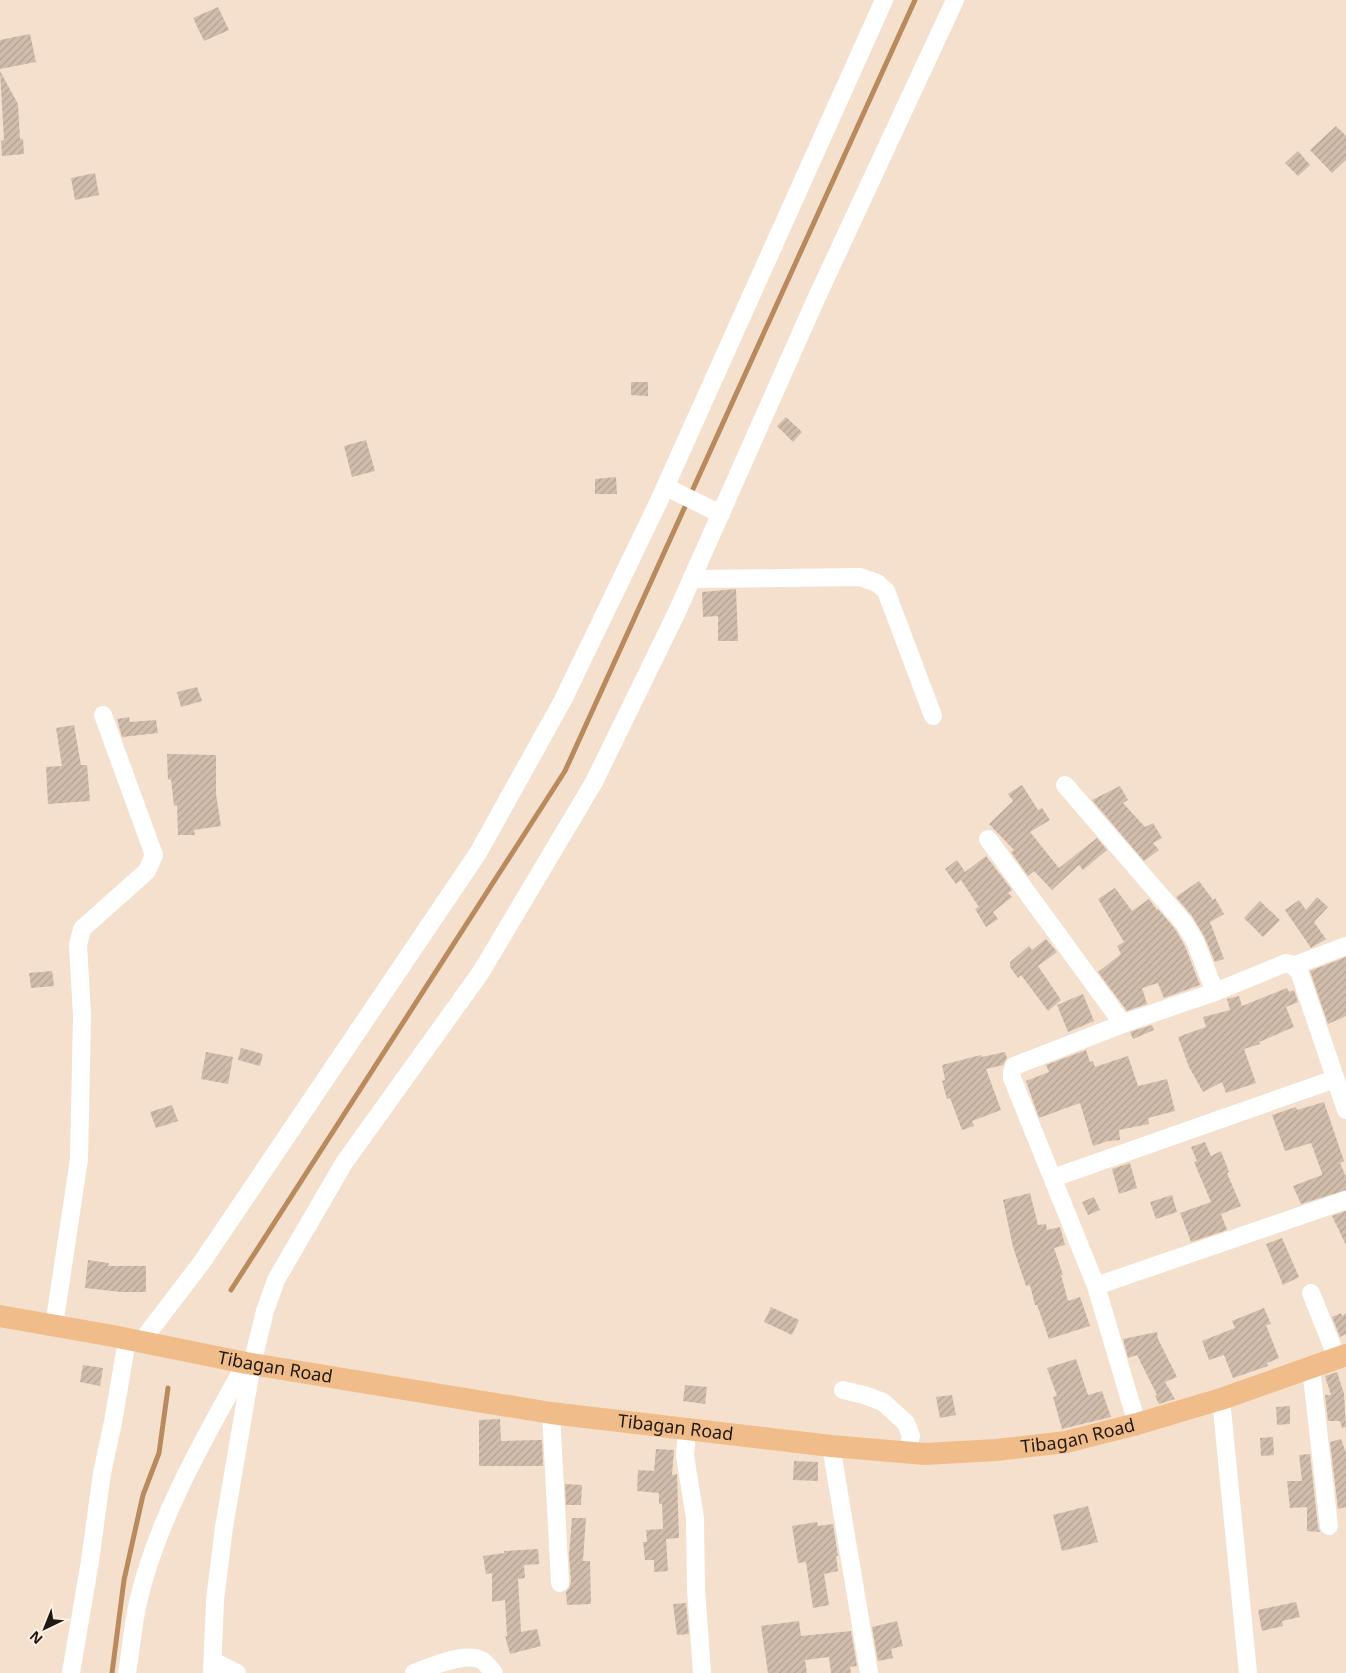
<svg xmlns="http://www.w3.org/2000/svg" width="1346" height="1673" viewBox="0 0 1346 1673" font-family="'Noto Sans',sans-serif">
<defs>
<pattern id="building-hatch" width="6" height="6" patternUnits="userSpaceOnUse" patternTransform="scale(1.25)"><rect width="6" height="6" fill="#d1bdac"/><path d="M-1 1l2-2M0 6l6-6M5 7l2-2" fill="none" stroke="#b3a293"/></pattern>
</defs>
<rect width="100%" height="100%" fill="#f5e0ce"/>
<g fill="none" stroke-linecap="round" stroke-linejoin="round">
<g stroke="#ba8a5f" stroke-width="5">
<path d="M231,1290L565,771L915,0"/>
<path d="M112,1673L124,1580L143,1495L159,1453L168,1388"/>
</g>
</g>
<g fill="url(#building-hatch)">
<path d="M218,7L229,30L204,41L193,18Z"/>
<path d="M30,34L36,62L0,69V40Z"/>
<path d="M0,71L18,104L20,139H23L24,154L2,156L1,141L4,140Z"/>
<path d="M1336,126L1346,136V160L1332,173L1310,150Z"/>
<path d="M1298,151L1310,165L1298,176L1285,163Z"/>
<path d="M95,173L99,195L75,200L71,178Z"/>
<path d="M631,382H648V396L631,395Z"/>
<path d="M786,417L802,432L793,442L777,426Z"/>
<path d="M366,440L375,471L352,477L344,446Z"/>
<path d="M616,477L617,494H595V479Z"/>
<path d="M736,589L738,641H718V616L703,617L702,592Z"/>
<path d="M197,687L202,701L181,707L177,692Z"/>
<path d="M129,717L130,722L156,720L158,733L122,737L117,719Z"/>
<path d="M74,725L81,765H87L90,801L48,804L46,767L62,766L56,728Z"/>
<path d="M167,754L216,755V794L221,826L194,830L195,835H178L177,805L174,806L171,779L168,780Z"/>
<path d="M1022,785L1038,810L1042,808L1050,820L1030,832L1059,868L1097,838L1107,850L1083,870L1079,865L1052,890L1034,871L1028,876L1011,852L1014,850L989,824L1013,801L1008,794Z"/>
<path d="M1120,786L1128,800L1123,803L1145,827L1153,823L1162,838L1153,843L1159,850L1144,861L1092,800Z"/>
<path d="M986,856L1012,890L1008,893L1012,897L993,912L998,919L986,927L975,909L979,907L961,880L956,884L945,869L957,860L965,872Z"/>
<path d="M1199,881L1213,900L1215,898L1224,914L1210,922L1224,959L1215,962L1204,936L1192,916L1176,897Z"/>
<path d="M1115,888L1132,911L1149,899L1157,910L1158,909L1175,929L1185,946L1200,985L1164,998L1158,983L1142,988L1147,1004L1127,1011L1098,972L1121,954L1117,946L1124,942L1098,899Z"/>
<path d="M1317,897L1328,907L1314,922L1326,939L1311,948L1285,910L1299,900L1306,910Z"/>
<path d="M1260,901L1280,920L1263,937L1244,918Z"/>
<path d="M1046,939L1057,952L1038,966L1061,1000L1048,1011L1021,975L1018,978L1010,967V962L1029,946L1032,950Z"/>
<path d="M1346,957V1016L1328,1024L1310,971Z"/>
<path d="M52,971L54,986L31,988L29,973Z"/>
<path d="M1287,988L1289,992L1294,990L1298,1002L1286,1007L1294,1027L1259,1042L1260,1044L1244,1049L1256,1083L1226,1093L1222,1082L1203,1092L1189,1067L1178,1037L1206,1027L1203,1017L1230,1010L1227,999L1239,996L1242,1006Z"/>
<path d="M1083,994L1094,1021L1068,1032L1057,1005Z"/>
<path d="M1152,1025L1154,1030L1133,1039L1130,1032Z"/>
<path d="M241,1048L263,1054L260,1066L238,1060Z"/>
<path d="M1086,1050L1090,1062L1093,1061L1095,1067L1128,1056L1138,1086L1167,1079L1175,1111L1148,1118L1149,1124L1119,1130L1120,1140L1108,1141L1093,1146L1080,1103L1039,1118L1026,1081L1049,1072L1046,1065Z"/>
<path d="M206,1052L233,1057L228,1084L201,1079Z"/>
<path d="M1005,1052L1007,1058L1003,1065L986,1069L1001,1110L972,1121L974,1126L962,1130L950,1098L947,1099L942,1081L945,1080L942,1065L981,1055L982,1057Z"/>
<path d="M1324,1102L1344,1161L1340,1163L1346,1177V1190L1301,1204L1293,1186L1322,1175V1173L1311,1143L1285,1151L1272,1115L1296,1107L1297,1110Z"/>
<path d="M172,1105L178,1121L156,1128L150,1112Z"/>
<path d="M1205,1142L1211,1156L1221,1151L1229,1172L1227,1173L1241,1206L1221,1214L1227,1230L1191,1242L1180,1213L1211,1202L1194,1162L1197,1161L1191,1147Z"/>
<path d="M1130,1163L1137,1188L1119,1194L1112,1169Z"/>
<path d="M1030,1193L1038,1225L1046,1224L1047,1230L1060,1227L1065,1245L1054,1248L1063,1275H1061L1068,1301L1080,1297L1090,1326L1049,1339L1037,1305H1035L1030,1285L1026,1286L1013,1247L1003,1200Z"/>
<path d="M1172,1195L1177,1212L1156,1219L1150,1202Z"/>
<path d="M1094,1197L1100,1210L1088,1215L1082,1202Z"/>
<path d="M1346,1211V1245L1332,1216Z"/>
<path d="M1282,1238L1299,1277L1283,1285L1266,1244Z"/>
<path d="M88,1260L109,1263L108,1266H146V1292H121L85,1288Z"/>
<path d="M771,1307L799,1320L792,1335L764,1322Z"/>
<path d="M1264,1308L1271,1324L1266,1325L1279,1358L1267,1363L1268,1366L1233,1378L1224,1355L1209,1360L1202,1341L1235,1328L1232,1321Z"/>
<path d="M1341,1313L1342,1316L1346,1313V1334L1340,1337L1332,1317Z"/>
<path d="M1157,1332L1158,1339L1177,1377L1165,1382L1175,1399L1159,1404L1155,1396L1157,1395L1137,1355L1128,1358L1123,1339Z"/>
<path d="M1076,1359L1088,1395L1102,1391L1111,1417L1062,1429L1053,1397L1057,1396L1047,1368Z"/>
<path d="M83,1365L103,1368L100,1386L80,1382Z"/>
<path d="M1337,1372L1344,1394L1346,1427L1342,1428L1340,1421H1328L1325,1395H1331L1325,1376Z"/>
<path d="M685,1385L707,1387L705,1404L683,1401Z"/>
<path d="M952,1395L956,1415L940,1418L936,1397Z"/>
<path d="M1290,1406V1424L1277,1425L1276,1407Z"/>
<path d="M500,1419L501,1441L542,1440L543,1466H479V1420Z"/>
<path d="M1273,1437L1274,1455L1261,1456L1260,1438Z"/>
<path d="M1341,1439L1346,1453V1507L1338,1509L1330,1442Z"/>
<path d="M656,1449L674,1450L672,1475L677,1474L679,1538L666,1539L668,1571L654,1572V1560H645L643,1542H647L646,1530L663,1529L662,1504H659V1493L637,1491L638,1470L654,1471Z"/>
<path d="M1310,1454L1318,1527L1320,1532L1307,1531V1507L1290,1508L1287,1481H1302L1299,1455Z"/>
<path d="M794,1461L818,1462V1481L793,1480Z"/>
<path d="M565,1484L582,1485L581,1505H566Z"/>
<path d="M1088,1506L1098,1542L1062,1551L1053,1515Z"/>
<path d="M572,1518H586L583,1561H590L591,1604L567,1605L566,1592L569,1588L571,1582L569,1555Z"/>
<path d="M817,1522L818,1526L833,1524L838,1556H836L838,1571L824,1574L829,1605L813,1608L806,1562L798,1563L792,1526Z"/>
<path d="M538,1549L539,1564L524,1565L525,1578L518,1579L521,1632L537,1629L541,1646L510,1654L505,1636H507L505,1600L492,1602V1573L486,1574L483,1556L504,1553V1551Z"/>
<path d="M1296,1602L1300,1617L1282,1621L1283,1626L1262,1631L1258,1610Z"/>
<path d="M686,1603L689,1634L677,1635L673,1604Z"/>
<path d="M799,1621L801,1636L851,1631L857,1666L850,1667L851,1673H831L829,1657L805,1660L807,1673H768L761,1626Z"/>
<path d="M897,1621L903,1646L891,1649L893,1658L878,1661L872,1627Z"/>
</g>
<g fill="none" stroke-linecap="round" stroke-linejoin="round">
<g stroke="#fff" stroke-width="18">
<path d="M666,487L721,514"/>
<path d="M692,579L860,577L877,583L886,591L933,716"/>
<path d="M1065,785L1184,923L1195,941L1215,992"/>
<path d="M988,839L1123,1024"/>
<path d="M1293,966L1346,946"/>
<path d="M1053,1178L1335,1079"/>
<path d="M1096,1286L1346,1200"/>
<path d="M1311,1293L1337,1358"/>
<path d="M54,1326L79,1159L82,1015L78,945L82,929L147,871L154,855L103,715"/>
<path d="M141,1342L202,1262L478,853L563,700L658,503L884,0"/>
<path d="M1311,1368L1329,1526"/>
<path d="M843,1390L864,1395L883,1402L906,1423L911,1436L907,1453"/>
<path d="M1221,1399L1248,1673"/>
<path d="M551,1413L560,1583"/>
<path d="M1137,1424L1096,1286L1012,1078V1072L1014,1066L1133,1020L1215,992L1286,963L1290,964L1299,971L1346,1110"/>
<path d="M687,1429L685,1456L695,1518L696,1589L702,1673"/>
<path d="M831,1446L869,1673"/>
<path d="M213,1661L237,1673"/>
<path d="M71,1673L90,1561L102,1473L113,1422L127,1340"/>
<path d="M127,1673C131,1649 133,1625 138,1602C158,1517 204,1439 246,1363"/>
<path d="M212,1673L215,1600L224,1527L252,1364L265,1311L276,1280L344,1163L481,972L594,782L677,612L816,299L955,0"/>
<path d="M414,1673C430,1667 467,1650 483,1661C487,1664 490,1669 494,1673"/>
</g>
<path stroke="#f0bd8a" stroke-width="22" id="s1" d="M0,1316L113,1336L246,1363L551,1413L831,1446L925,1454L996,1450L1066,1442L1137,1424L1221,1399L1346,1355"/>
</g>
<g text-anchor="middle" stroke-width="4" stroke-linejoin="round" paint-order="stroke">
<g font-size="18" fill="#201913" stroke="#ffeee0">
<text dy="6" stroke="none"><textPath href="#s1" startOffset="280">Tibagan Road</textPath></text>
<text dy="6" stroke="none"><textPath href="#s1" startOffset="685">Tibagan Road</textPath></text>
<text dy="6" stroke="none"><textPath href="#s1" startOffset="1090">Tibagan Road</textPath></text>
</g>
</g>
<g transform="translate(45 1628) rotate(223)" stroke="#ffeee0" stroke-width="4" paint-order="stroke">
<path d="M0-4L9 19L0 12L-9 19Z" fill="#201913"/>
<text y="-8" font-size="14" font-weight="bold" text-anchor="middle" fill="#201913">N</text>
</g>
</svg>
